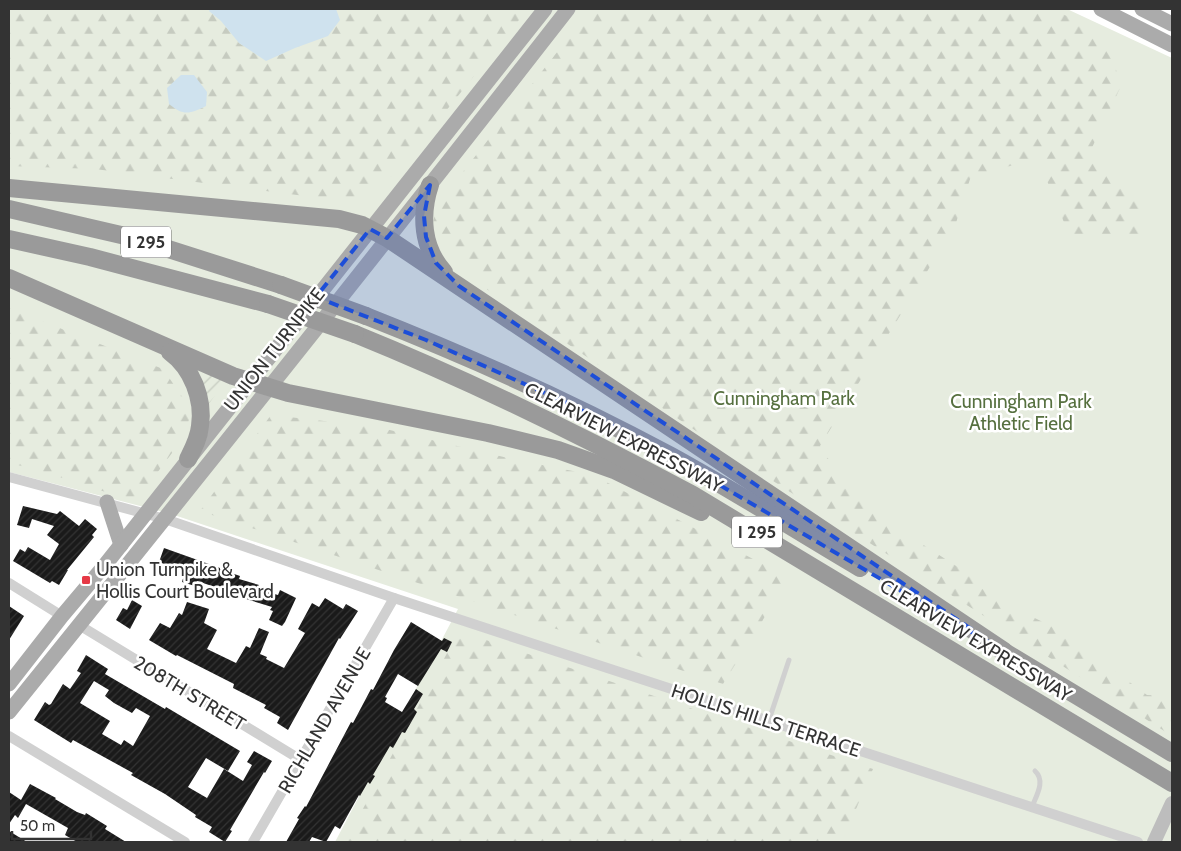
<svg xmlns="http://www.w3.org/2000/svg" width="1181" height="851" viewBox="0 0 1181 851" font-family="Cabin,sans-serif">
<defs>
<pattern id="forest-firs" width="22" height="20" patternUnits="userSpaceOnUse" patternTransform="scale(1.25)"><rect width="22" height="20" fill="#e6ecdf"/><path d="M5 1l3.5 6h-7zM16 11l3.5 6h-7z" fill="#c6cbc0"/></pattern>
<pattern id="garden-furrows" width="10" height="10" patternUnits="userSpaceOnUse" patternTransform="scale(1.25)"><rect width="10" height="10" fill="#e6ecdf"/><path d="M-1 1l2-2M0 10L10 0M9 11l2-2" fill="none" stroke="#c6cbc0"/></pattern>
<pattern id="building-hatch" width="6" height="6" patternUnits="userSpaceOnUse" patternTransform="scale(1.25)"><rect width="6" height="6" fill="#1a1a1a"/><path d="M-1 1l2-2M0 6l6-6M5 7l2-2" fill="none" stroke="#333"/></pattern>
</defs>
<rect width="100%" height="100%" fill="#fff"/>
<path fill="#e6ecdf" d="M9,9H1067L1172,58V842H335L458,609L171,514L9,472Z"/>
<g fill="url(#forest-firs)">
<path d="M9,9H210L209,11L221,21L239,43L266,61L295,48L340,20L336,9H528L396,173L361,197H313L95,169L9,166Z"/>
<path d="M591,9H1051L1099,30L1122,84L1089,154L1145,208L1140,235L1070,237L1038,159L971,176L955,226L820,446L824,454L880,517L964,571L990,596L1059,630L1147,695L1165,696L1172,703V733L1169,734L807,503L702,435L482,286L463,258L439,243L433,224L436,206Z"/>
<path d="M9,308L163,369L192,411L185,432L172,453L142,493L135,497H121L38,470L9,463Z"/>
<path d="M271,415L377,427L512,459L593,475L789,578L723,684L200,511Z"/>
<path d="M459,631L873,769L842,842H345Z"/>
</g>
<path fill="url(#garden-furrows)" d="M204,372L223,379L224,383L208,405L201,381Z"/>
<g fill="#cfe2ee">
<path d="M210,9H336L340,20L328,36L295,48L266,61L239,43L221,21L209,11Z"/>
<path d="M181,75H194L207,92L206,106C190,114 183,116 169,104L167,88Z"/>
</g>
<g fill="url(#building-hatch)" fill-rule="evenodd">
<path d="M23,506L57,514L60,511L79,526L85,519L97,529L92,535L94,537L67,570H68L59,585L52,581L50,583L13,561L20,549L25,552L28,547L50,560L59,544L47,535L54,526L32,519L29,528L17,525Z"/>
<path d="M164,548L220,568V569L240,576L239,579L259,585L258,589L278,595L280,590L296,598L285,622L282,626L269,620L273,611L270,610L272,607L233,595L232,599L219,595L221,589L197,581L195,586L182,582L184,575L166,569L167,565L159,562Z"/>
<path d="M325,598L343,609L346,604L358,611L340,639L339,638L288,730L277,723L280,717L264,708L266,705L233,688L234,684L177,655L176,656L149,640L160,623L170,628L179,613L182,615L187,602L209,609L204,623L217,630L207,649L236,663L246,646L250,648L259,628L269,632L260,654L267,657L266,659L284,668L305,633L298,629L312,603L319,607Z"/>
<path d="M132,600L142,606L130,629L116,620L123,608L127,610Z"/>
<path d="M9,606L24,616L9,640Z"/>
<path d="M411,622L442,641L444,638L452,642L447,652L441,649L418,686L398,674L385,697L387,698L385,702L402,712L416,689L423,694L414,709L417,712L405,733L402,732L393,748L390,746L373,775L375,776L370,784L368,782L360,796L359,795L340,829L335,826L326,842L312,837L309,842H286L299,819L297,818L305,806L306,807L351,722L353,723L371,689L373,690L394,650Z"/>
<path d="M86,655L108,669L105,674L165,709L166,707L240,751L228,771L206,758L188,787L207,798L224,769L243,781L252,765L247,762L254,751L272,761L265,773L264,772L230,830L232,831L225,842L209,832L212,827L195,817L196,815L165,794L131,775L133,773L73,740L71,743L34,720L45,702L49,705L51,704L63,684L70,689L81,673L77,671ZM94,681L109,690L105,696L114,703L132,713L136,708L150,716L133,746L124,740L121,745L102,734L110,721L80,703Z"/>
<path d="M30,784L56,798L55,799L77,812L85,815L86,813L107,826L105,829L126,842H77L65,835L68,828L26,804L18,818L15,815L9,824V792L21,800Z"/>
<path d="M9,831L27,842H9Z"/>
</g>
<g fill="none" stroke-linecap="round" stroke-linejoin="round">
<g stroke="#d0d0d0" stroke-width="5">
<path d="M769,720L789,660"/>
<path d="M1032,807C1036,796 1046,781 1035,771"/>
</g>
<g stroke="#d0d0d0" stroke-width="10">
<path d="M9,477L165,519L394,598L1138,842"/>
<path d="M9,583L62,616"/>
<path d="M79,625L301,760"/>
<path d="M9,736L185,842"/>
<path d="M253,842L394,598"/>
</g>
<path stroke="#bdbdbd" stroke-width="14" d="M1154,842L1172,803"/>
<g stroke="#ababab" stroke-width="15">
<path d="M1101,9L1172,45"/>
<path d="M1142,9L1172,24"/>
<path d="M107,502L121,545"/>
<path d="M9,684L62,616L105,565L545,9"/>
<path d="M9,712C197,479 384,245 568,9"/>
</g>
<g stroke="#9a9a9a" stroke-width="18">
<path d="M430,185C420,215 422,248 444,272"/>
<path d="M9,188L339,219L362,225L387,238L1004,651"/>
<path d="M9,209L134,238L281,285"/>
<path d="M9,239L90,257L268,304"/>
<path d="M9,278L233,376L288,393L488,433L558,450L614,470L701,512"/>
<path d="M366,316C470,357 573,403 671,456C735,491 797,531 860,568"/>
<path d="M355,334C471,381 583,436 693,495L1172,783"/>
<path d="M170,352C192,368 204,399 200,426C199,438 193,449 188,459"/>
<path d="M993,645L1172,753"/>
</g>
<g stroke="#9a9a9a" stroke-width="18">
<path d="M281,285L366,316"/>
<path d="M268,304L355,334"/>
</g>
</g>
<path fill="#1d4ed8" fill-opacity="0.2" stroke="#1d4ed8" stroke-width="4" stroke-dasharray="10 6" stroke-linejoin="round" d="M430,185L424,216L426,237L436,263L459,286L1004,651L670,456L567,403L426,340L316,297L370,229L387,238Z"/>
<rect fill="#e63946" stroke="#fff" stroke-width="2" x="81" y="575" width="10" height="10" rx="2.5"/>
<g text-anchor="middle" stroke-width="5" stroke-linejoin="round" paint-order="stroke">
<g fill="#fff" stroke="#707070" stroke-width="1">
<rect x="121" y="226.5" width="50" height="31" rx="4"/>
<rect x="732" y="516.5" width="50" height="31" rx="4"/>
</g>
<g font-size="18" font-weight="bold" fill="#333">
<text x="146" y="248">I 295</text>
<text x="757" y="538">I 295</text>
</g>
<g font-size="19" fill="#333" stroke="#fff">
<text transform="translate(274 349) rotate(-52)" y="7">UNION TURNPIKE</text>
<text transform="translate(624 437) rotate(27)" y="7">CLEARVIEW EXPRESSWAY</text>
<text transform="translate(976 640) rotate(31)" y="7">CLEARVIEW EXPRESSWAY</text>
<text transform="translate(190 693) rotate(31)" y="7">208TH STREET</text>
<text transform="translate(324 720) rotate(-60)" y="7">RICHLAND AVENUE</text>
<text transform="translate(766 720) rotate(18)" y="7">HOLLIS HILLS TERRACE</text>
</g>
<g font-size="19" fill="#56703f" stroke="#fff">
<text x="784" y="405">Cunningham Park</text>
<text x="1021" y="408">Cunningham Park<tspan x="1021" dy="22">Athletic Field</tspan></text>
</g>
<g font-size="19" fill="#333" stroke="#fff" text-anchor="start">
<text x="96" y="576">Union Turnpike &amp;<tspan x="96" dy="22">Hollis Court Boulevard</tspan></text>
</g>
</g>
<rect width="1181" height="851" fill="none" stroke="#333333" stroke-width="20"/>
<path d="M12 831v8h79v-8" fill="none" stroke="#333333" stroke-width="2.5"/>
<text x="20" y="831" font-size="15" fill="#333333" stroke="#ffffff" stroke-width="4" paint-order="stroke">50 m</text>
</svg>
